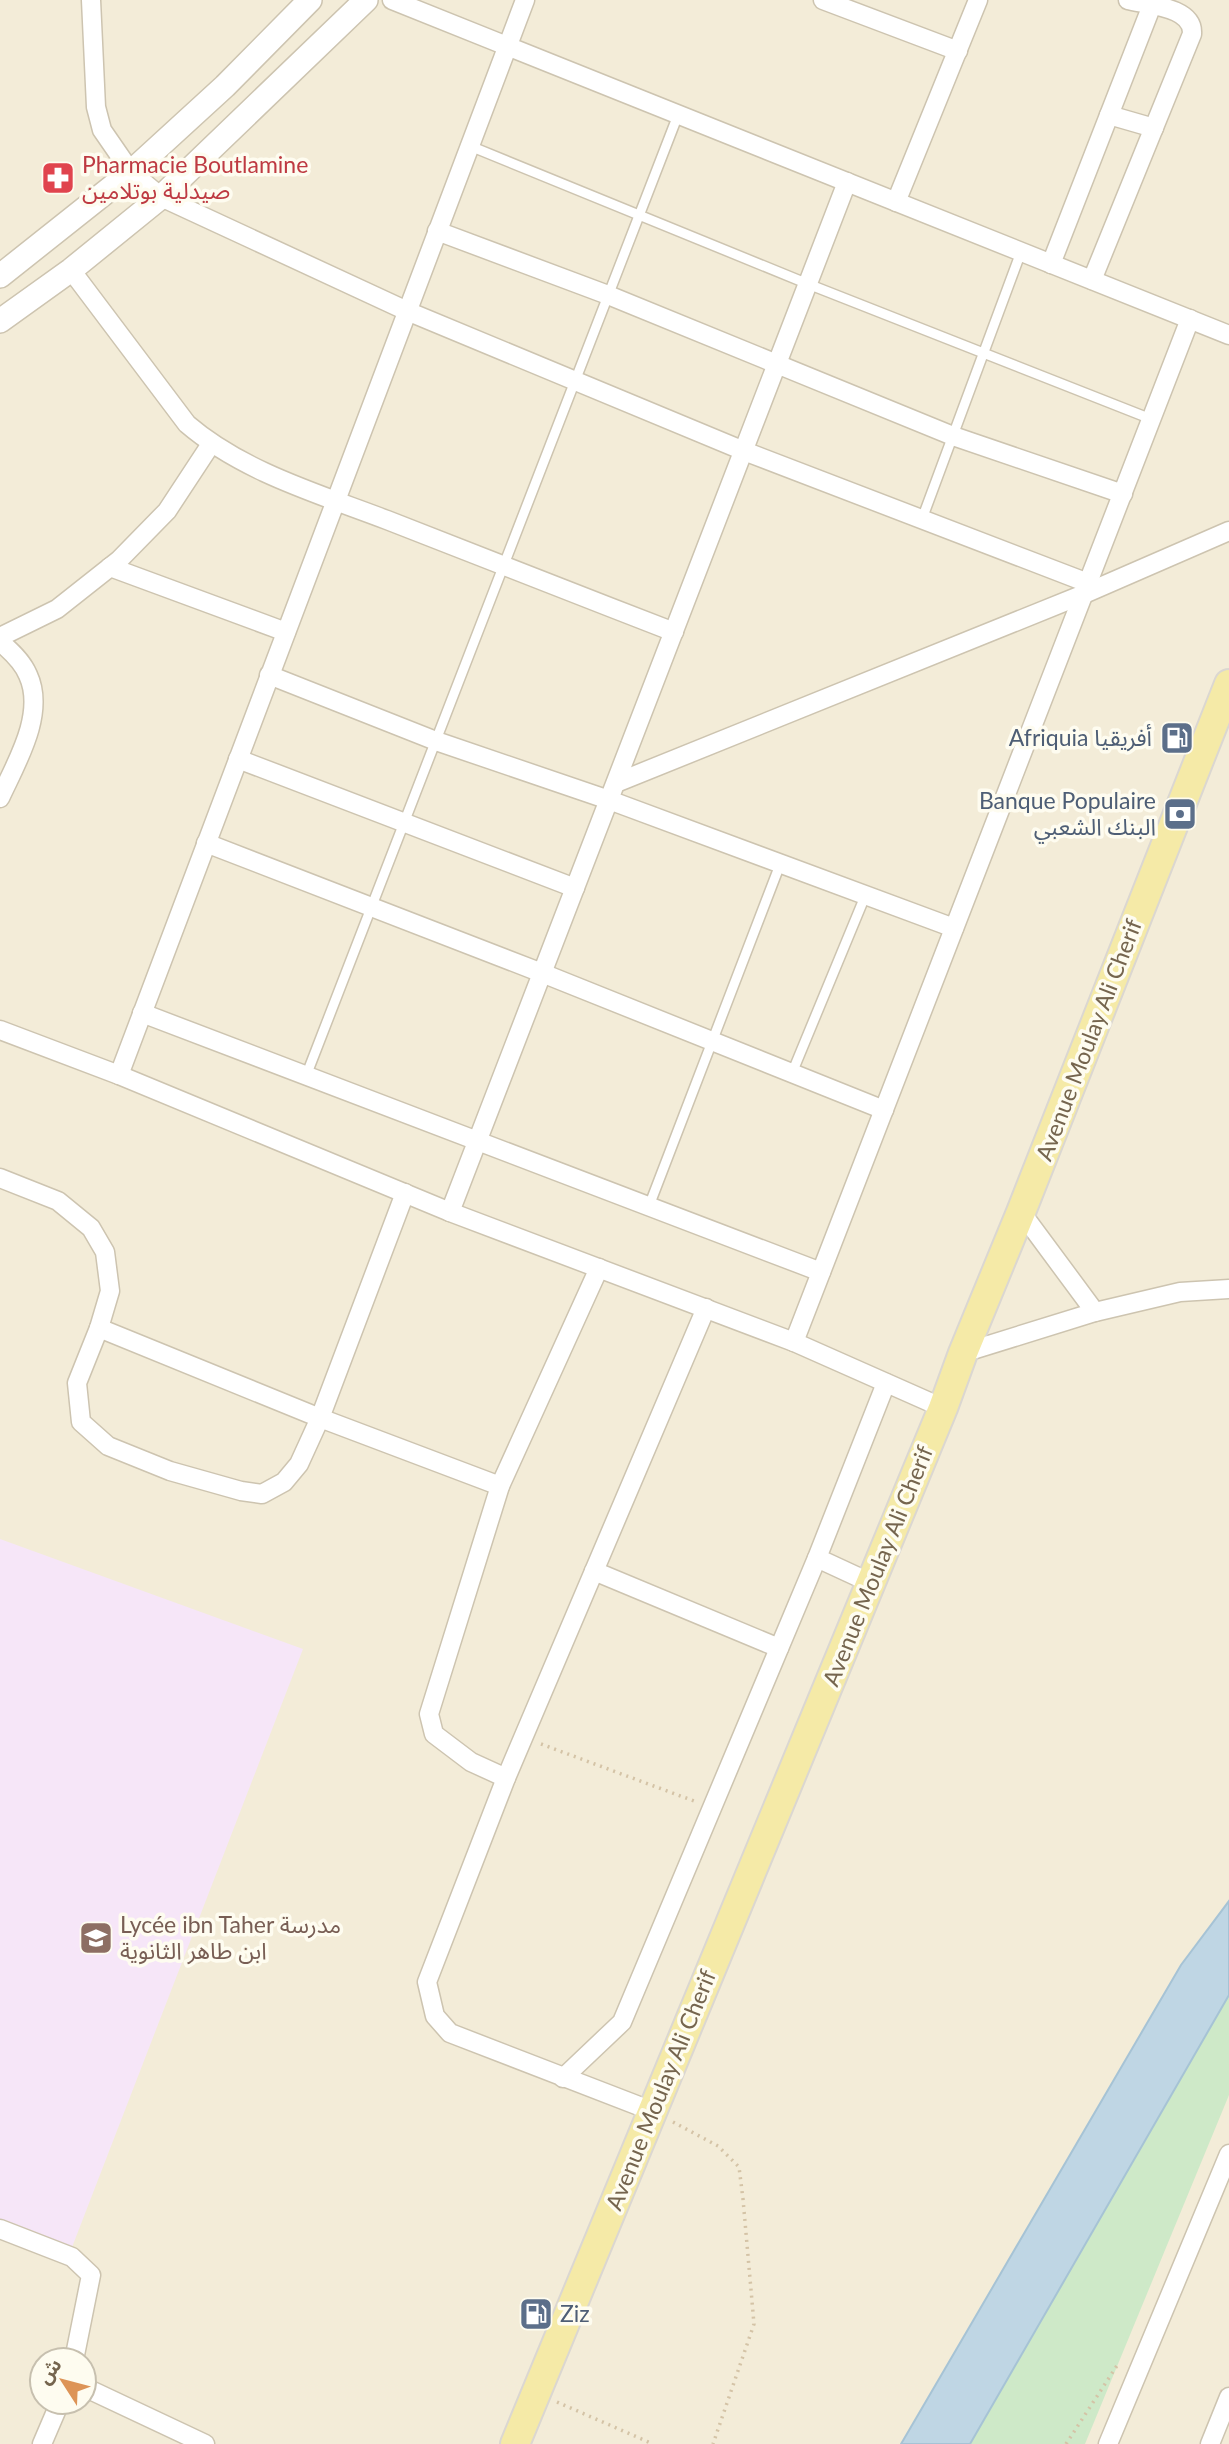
<svg xmlns="http://www.w3.org/2000/svg" width="1229" height="2444" viewBox="0 0 1229 2444" font-family="Lato,'Noto Sans Arabic',sans-serif">
<rect width="100%" height="100%" fill="#fbf9ea"/>
<path fill="#f3ecd8" fill-rule="evenodd" d="M0,0H1229V2444H0ZM42,2360H84V2402H42Z"/>
<path fill="#f6e6f8" d="M0,1539L303,1649L69,2255L0,2226Z"/>
<path fill="#cee9c8" d="M1229,1995V2095L1085,2444H970Z"/>
<path fill="#bfd6e4" stroke="#a6c3d5" stroke-width="2" d="M1229,1901V1995L970,2444H901L1181,1965Z"/>
<g fill="none" stroke-linecap="round" stroke-linejoin="round">
<defs>
<g id="service">
<path d="M470,146L808,284L1151,419"/>
<path d="M922,519L1021,252"/>
<path d="M792,1073L866,894"/>
<path d="M306,1076L678,115"/>
<path d="M649,1206L781,862"/>
</g>
<g id="minor">
<path d="M91,0L96,107L102,130L131,172L161,197L407,311L744,451L1088,583"/>
<path d="M392,0L1229,335"/>
<path d="M823,0L958,51"/>
<path d="M1109,115L1154,128"/>
<path d="M896,202L978,0"/>
<path d="M437,231L608,295L953,436L1123,494"/>
<path d="M1051,264L1152,5"/>
<path d="M71,270L187,424C243,472 319,494 387,520C482,557 578,595 674,632"/>
<path d="M1092,280L1192,34C1194,7 1148,5 1128,0"/>
<path d="M110,567L286,632"/>
<path d="M0,637L57,609L119,560L167,511L211,444"/>
<path d="M0,642C11,651 22,661 28,675C46,714 16,763 0,798"/>
<path d="M269,675L436,741L609,800L954,928"/>
<path d="M238,759L575,888"/>
<path d="M616,783L1084,594L1229,531"/>
<path d="M206,843L542,973L884,1110"/>
<path d="M142,1013L821,1272"/>
<path d="M0,1030L119,1075L450,1212L794,1342L943,1408"/>
<path d="M119,1075L525,0"/>
<path d="M0,1178L58,1201L91,1228L105,1252L110,1291L99,1328L77,1383L81,1422L108,1446L170,1471L241,1491L262,1494L284,1482L299,1464L320,1418L405,1193"/>
<path d="M450,1212L847,182"/>
<path d="M1021,1212L1095,1312"/>
<path d="M99,1328L320,1418L500,1486"/>
<path d="M794,1342L1190,319"/>
<path d="M963,1353L1095,1312L1180,1292L1229,1289"/>
<path d="M594,1571L779,1648"/>
<path d="M871,1583L817,1558L886,1383"/>
<path d="M506,1778L471,1762L434,1734L429,1714L500,1486L599,1268"/>
<path d="M563,2078L622,2022L817,1558"/>
<path d="M652,2111L450,2033L435,2016L427,1982L506,1778L706,1308"/>
<path d="M0,2229L72,2257L91,2275L74,2360"/>
<path d="M84,2387L205,2444"/>
<path d="M42,2444L60,2402"/>
<path d="M1108,2444L1229,2154"/>
<path d="M1210,2444L1229,2397"/>
</g>
<g id="tertiary">
<path d="M0,276L131,172L225,86L310,0"/>
<path d="M0,321L71,270L161,197L366,0"/>
</g>
<path id="primary" d="M515,2444L943,1408L963,1353L1021,1212L1229,684"/>
</defs>
<use href="#service" stroke="#cdc4b0" stroke-width="12"/>
<use href="#minor" stroke="#cdc4b0" stroke-width="21"/>
<use href="#tertiary" stroke="#cdc4b0" stroke-width="26"/>
<use href="#primary" stroke="#dbd7d1" stroke-width="32"/>
<g stroke="#d4c3a6" stroke-width="3.5" stroke-dasharray="2 5" stroke-linecap="butt">
<path d="M541,1744L694,1801"/>
<path d="M673,2122L718,2146L739,2167L743,2199L754,2324L713,2444"/>
<path d="M557,2402L653,2444"/>
<path d="M1066,2444L1118,2364"/>
</g>
<use href="#service" stroke="#fff" stroke-width="9"/>
<use href="#minor" stroke="#fff" stroke-width="18"/>
<use href="#tertiary" stroke="#fff" stroke-width="23"/>
<use href="#primary" stroke="#f5eaa7" stroke-width="28"/>
</g>
<defs>
<symbol id="pharmacy-square" viewBox="-11 -11 22 22"><rect x="-9" y="-9" width="18" height="18" rx="4" fill="#e0444e" stroke="#fefcf0"/><path d="M-2-6h4v4h4v4h-4v4h-4v-4h-4v-4h4Z" fill="#fff"/></symbol>
<symbol id="fuel-square" viewBox="-11 -11 22 22"><rect x="-9" y="-9" width="18" height="18" rx="4" fill="#5c6f8a" stroke="#fefcf0"/><path d="M-5.5-6h7V0h2V4h1.3V-2.5L3-4.5l.8-.8L6-3V5H2.5V1h-1V6h-7ZM-4.2-4.7v3.2H.2V-4.7Z" fill="#fff"/></symbol>
<symbol id="bank-square" viewBox="-11 -11 22 22"><rect x="-9" y="-9" width="18" height="18" rx="4" fill="#5c6f8a" stroke="#fefcf0"/><path d="M-6-4H6V4H-6ZM0-2.3a2.3 2.3 0 1 0 0 4.6a2.3 2.3 0 1 0 0-4.6Z" fill="#fff"/></symbol>
<symbol id="school-square" viewBox="-11 -11 22 22"><rect x="-9" y="-9" width="18" height="18" rx="4" fill="#8d6e63" stroke="#fefcf0"/><path d="M0-5L7-2L0 1L-7-2ZM-4 1L0 2.5L4 1V4Q0 6-4 4Z" fill="#fff"/></symbol>
</defs>
<g fill-rule="evenodd">
<use href="#pharmacy-square" x="39" y="159" width="38" height="38"/>
<use href="#fuel-square" x="1158" y="719" width="38" height="38"/>
<use href="#bank-square" x="1161" y="795" width="38" height="38"/>
<use href="#school-square" x="77" y="1919" width="38" height="38"/>
<use href="#fuel-square" x="517" y="2295" width="38" height="38"/>
</g>
<g text-anchor="middle" stroke-width="7" stroke-linejoin="round" paint-order="stroke">
<g font-size="23" fill="#be3a42" stroke="#fefcf0" text-anchor="start">
<text x="82" y="173">Pharmacie Boutlamine<tspan x="82" dy="26">صيدلية بوتلامين</tspan></text>
</g>
<g font-size="23" fill="#4e5e75" stroke="#fefcf0" text-anchor="end">
<text x="1152" y="746">Afriquia أفريقيا</text>
<text x="1156" y="809">Banque Populaire<tspan x="1156" dy="26">البنك الشعبي</tspan></text>
<text x="560" y="2322" text-anchor="start">Ziz</text>
</g>
<g font-size="23" fill="#75654e" stroke="#fefcf0">
<text transform="translate(1089 1040) rotate(-69)" y="8">Avenue Moulay Ali Cherif</text>
<text transform="translate(878 1566) rotate(-68)" y="8">Avenue Moulay Ali Cherif</text>
<text transform="translate(661 2090) rotate(-68)" y="8">Avenue Moulay Ali Cherif</text>
</g>
<g font-size="23" fill="#785e54" stroke="#fefcf0" text-anchor="start">
<text x="120" y="1933">Lycée ibn Taher مدرسة<tspan x="120" dy="26">ابن طاهر الثانوية</tspan></text>
</g>
</g>
<g transform="translate(63 2381) rotate(306)"><circle r="33" fill="#fefcf0" stroke="#c7c0af" stroke-width="2"/>
<path d="M0-5L12 26L0 18L-12 26Z" fill="#dd9457"/>
<text y="-10" font-size="19" font-weight="bold" text-anchor="middle" fill="#75654e">ش</text>
</g>
</svg>
